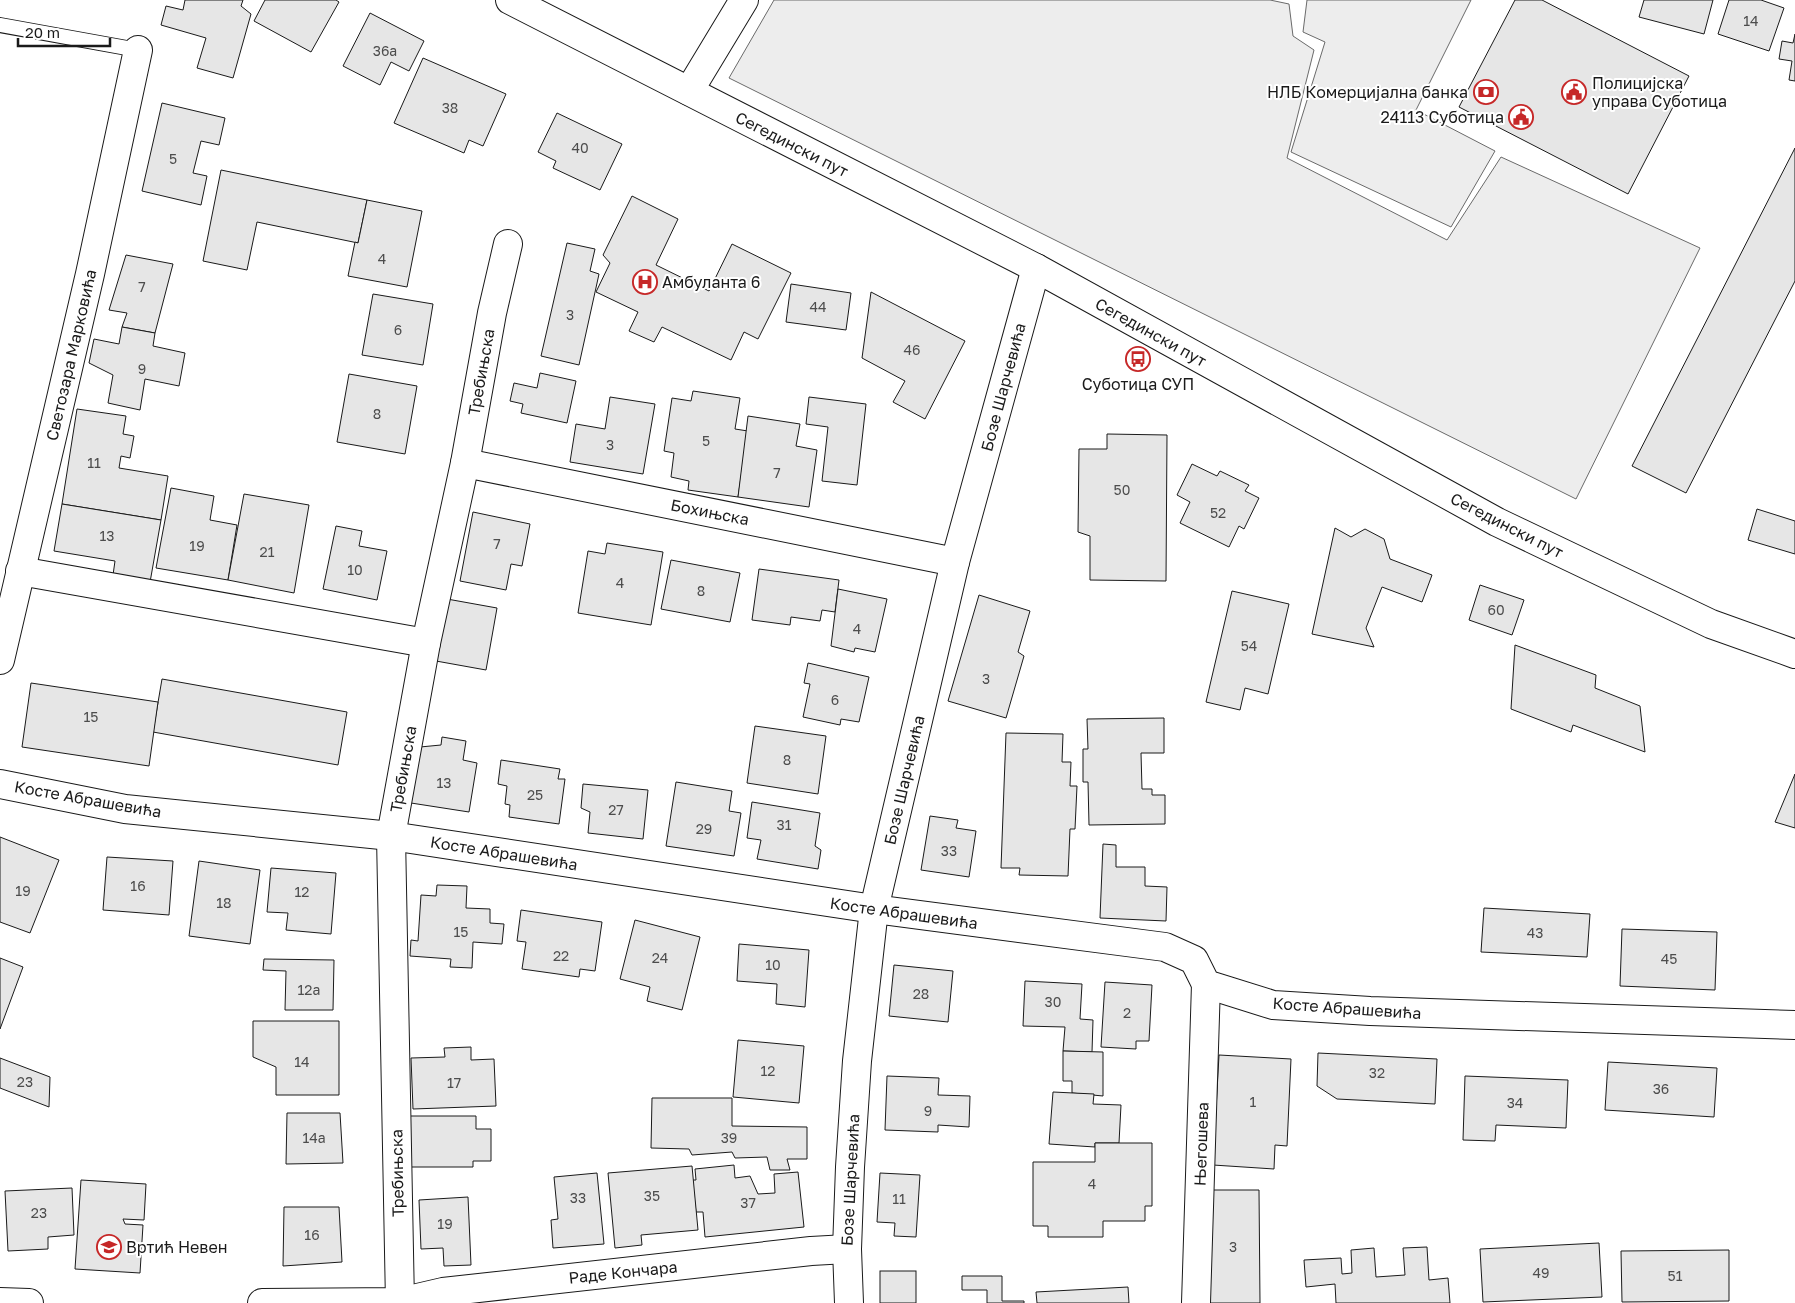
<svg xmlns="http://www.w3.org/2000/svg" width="1795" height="1303" viewBox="0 0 1795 1303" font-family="'Golos Text',sans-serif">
<rect width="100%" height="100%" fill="#fff"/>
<g fill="#ededed" stroke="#6a6a6a">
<path d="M774,0H1270L1289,4L1293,36L1314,50L1287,158L1447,240L1501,157L1700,248L1576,499L729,78Z"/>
<path d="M1307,0H1471L1416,110L1495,151L1451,227L1291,152L1325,42L1303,32Z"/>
</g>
<g fill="#e6e6e6" stroke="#1a1a1a">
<path d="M185,0H243L241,6L251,14L233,78L197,68L206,38L161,25L166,6L183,10Z"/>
<path d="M265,0H336L339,2L311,52L254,21Z"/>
<path d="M1515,0H1542L1689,76L1628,194L1459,107Z"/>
<path d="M1644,0H1713L1704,34L1639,17Z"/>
<path d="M1729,0H1761L1784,8L1769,51L1718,34Z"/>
<path d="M370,13L424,41L409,71L391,62L380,85L343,66Z"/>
<path d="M1795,34V81L1789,80L1792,61L1779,59L1782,41L1793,43Z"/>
<path d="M423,58L506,94L483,146L469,140L464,153L394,123Z"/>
<path d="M162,103L225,118L219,145L201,141L193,173L207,176L201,205L142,191Z"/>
<path d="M557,113L622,144L600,190L553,168L556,161L538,152Z"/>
<path d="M1795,148V281L1686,493L1632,466Z"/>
<path d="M221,170L367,200L358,243L257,222L247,270L203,261Z"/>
<path d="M632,196L678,219L656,265L709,291L732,244L791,273L758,339L744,332L731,360L662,327L654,342L629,331L638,312L596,292L610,263L603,255Z"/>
<path d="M367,200L422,211L407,287L348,276L355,242L358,243Z"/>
<path d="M567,243L595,249L590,271L599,274L579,365L541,356Z"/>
<path d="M126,255L173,264L155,333L122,327L127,313L109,310Z"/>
<path d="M791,284L851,293L846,330L786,322Z"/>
<path d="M871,292L965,341L925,419L893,402L905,381L862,358Z"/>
<path d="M373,294L433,304L423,365L362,355Z"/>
<path d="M122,327L155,333L153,346L185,353L179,386L145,379L140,410L108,403L113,375L89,363L94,339L119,344Z"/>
<path d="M540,373L576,381L567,423L521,413L523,404L510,401L514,383L537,388Z"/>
<path d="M349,374L417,386L405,454L337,442Z"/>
<path d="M693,391L740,398L735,429L748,431L738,497L688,490L689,481L671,477L674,453L664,451L672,398L691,401Z"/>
<path d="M610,397L655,404L643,474L570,462L576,424L605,429Z"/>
<path d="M809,397L866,404L857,485L822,481L828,427L806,424Z"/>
<path d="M77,409L126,416L123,434L134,436L130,458L121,456L119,468L168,476L161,520L62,504Z"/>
<path d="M748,416L800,424L796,446L817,450L809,507L738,497Z"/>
<path d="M1107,434L1167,435L1166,581L1090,580V536L1078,532L1079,449H1107Z"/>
<path d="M1192,464L1217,476L1220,471L1249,485L1245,491L1259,498L1244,529L1239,526L1229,547L1180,523L1190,502L1177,495Z"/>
<path d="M171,488L214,496L210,520L237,525L228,580L156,568Z"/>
<path d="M244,494L309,505L294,593L228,580Z"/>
<path d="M62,504L161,520L149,588L112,582L115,561L54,551Z"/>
<path d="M1757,509L1795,521V554L1748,540Z"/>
<path d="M473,512L530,524L522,566L511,564L506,590L460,581Z"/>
<path d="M336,526L362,531L359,546L387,551L377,600L323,589Z"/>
<path d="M1335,528L1351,537L1365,529L1384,539L1390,559L1432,575L1422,602L1382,587L1366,628L1374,647L1312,634Z"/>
<path d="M607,543L663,552L651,625L578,613L588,551L605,554Z"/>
<path d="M671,560L740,573L730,622L661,609Z"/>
<path d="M759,569L839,580L835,612L822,610L820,621L791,617L790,625L752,620Z"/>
<path d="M1480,585L1524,600L1512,635L1469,620Z"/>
<path d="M838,589L887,599L875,652L855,648L854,652L831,646Z"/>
<path d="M1232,591L1289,604L1268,694L1245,688L1240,710L1206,702Z"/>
<path d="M979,595L1030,611L1018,652L1024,656L1006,718L948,701Z"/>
<path d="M447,599L497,608L486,670L436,661Z"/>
<path d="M1515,645L1596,675L1595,688L1640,706L1645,752L1573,725L1571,732L1511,709Z"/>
<path d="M808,663L869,677L859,722L841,719L840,725L803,717L810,684L804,683Z"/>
<path d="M162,679L347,712L338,765L153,732Z"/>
<path d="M31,683L158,702L149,766L22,747Z"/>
<path d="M1164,718V753H1141L1142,789H1152V795H1165V824L1089,825L1088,782H1083V749H1088L1087,719Z"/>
<path d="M755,726L826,736L818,794L747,783Z"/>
<path d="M1006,733L1063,734L1062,762H1071L1070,786H1077L1075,829H1070L1068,876L1019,875L1020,868H1001Z"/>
<path d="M442,737L466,741L463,760L477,763L469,812L411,803L420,747L441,745Z"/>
<path d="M501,760L560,769L558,779H565L559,824L509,817L510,805L505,804L507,786L498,784Z"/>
<path d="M1795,774V828L1775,822Z"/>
<path d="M676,782L732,791L729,811L741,813L734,856L666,846Z"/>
<path d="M583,784L648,790L643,839L588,833L590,812L581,808Z"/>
<path d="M752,802L820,813L815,846L821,850L818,869L757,859L761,840L747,838Z"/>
<path d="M930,816L958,820L956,828L976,831L969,877L921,870Z"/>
<path d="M0,837L59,860L30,933L0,922Z"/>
<path d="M1103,844L1116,845V867H1145V886L1167,887L1166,921L1100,918Z"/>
<path d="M107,857L173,861L169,915L103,910Z"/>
<path d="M199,861L260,870L250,944L189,936Z"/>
<path d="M271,868L336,873L331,934L286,930L288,913L267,912Z"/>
<path d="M437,885L467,886L466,908L490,909V923L504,924L502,944L473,942L472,968L450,967L451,959L410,956L411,940L418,941L421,895L436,896Z"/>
<path d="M1484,908L1590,914L1587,957L1481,952Z"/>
<path d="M521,910L602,922L595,971L580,969L579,977L522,969L526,942L517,941Z"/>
<path d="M635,920L700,937L682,1010L647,1001L650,987L620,979Z"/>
<path d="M1622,929L1717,932L1715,990L1620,986Z"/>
<path d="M739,944L809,950L805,1007L776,1004L777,984L737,981Z"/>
<path d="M0,958L23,967L0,1029Z"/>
<path d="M264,959L334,960L333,1010H285L286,971L263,970Z"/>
<path d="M894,965L953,971L948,1022L889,1016Z"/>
<path d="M1025,981L1082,984L1080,1019L1093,1020L1092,1052L1063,1051L1065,1027L1023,1026Z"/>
<path d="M1105,982L1152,985L1149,1041H1136V1049L1101,1047Z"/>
<path d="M253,1021H339V1095H276V1067L253,1057Z"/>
<path d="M738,1040L804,1046L799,1103L733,1097Z"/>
<path d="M471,1047V1060L494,1059L496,1106L413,1109L411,1058L445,1057L444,1048Z"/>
<path d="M1063,1051L1103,1052V1096L1072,1093V1081H1063Z"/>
<path d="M1318,1053L1437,1059L1435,1104L1337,1099L1317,1086Z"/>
<path d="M1219,1055L1291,1059L1287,1146L1275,1145L1274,1169L1213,1165Z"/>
<path d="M0,1058L50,1077L49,1107L0,1088Z"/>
<path d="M1608,1062L1717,1068L1714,1117L1605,1110Z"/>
<path d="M887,1076L939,1078L938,1095L970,1096L969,1127L938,1125V1132L885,1130Z"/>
<path d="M1465,1076L1568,1080L1566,1128L1496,1125L1495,1141L1463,1140Z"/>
<path d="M1053,1092L1094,1094L1093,1104L1121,1105L1119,1143H1095V1147L1049,1144Z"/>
<path d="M652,1098H732V1126L807,1127V1159H787L790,1170H770L767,1157L735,1158L732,1152L692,1155L689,1149L651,1148Z"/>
<path d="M287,1113H340L343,1163L286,1164Z"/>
<path d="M410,1116H476V1129H491V1161H473V1167H410Z"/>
<path d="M1095,1143H1152V1206H1145V1221H1103V1237H1048V1226H1033V1162H1095Z"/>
<path d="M734,1165L735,1178L750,1176L758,1194L775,1193L774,1174L798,1172L804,1227L705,1237L703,1212H696L692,1180H696L695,1169Z"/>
<path d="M692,1166L698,1230L641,1235L642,1245L615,1248L608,1173Z"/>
<path d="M597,1173L604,1244L553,1248L551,1220L558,1219L554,1177Z"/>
<path d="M880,1173L920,1175L916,1237L894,1236L895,1223L877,1222Z"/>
<path d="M81,1180L146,1184L144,1220L123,1219L125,1224L143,1225L140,1273L75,1269Z"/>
<path d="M72,1188L74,1235L48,1237V1249L8,1251L5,1191Z"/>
<path d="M1206,1190H1259L1260,1303H1207Z"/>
<path d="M468,1197L471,1265L444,1266L443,1248L421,1249L419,1200Z"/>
<path d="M284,1207H339L342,1262L283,1266Z"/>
<path d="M1599,1243L1602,1297L1483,1302L1480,1249Z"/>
<path d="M1427,1247L1429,1280L1448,1278L1450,1303H1336L1335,1284L1306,1287L1304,1260L1341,1258L1342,1274L1352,1273L1351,1250L1374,1248L1376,1277L1405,1275L1403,1248Z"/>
<path d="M1729,1250V1301L1622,1302L1621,1251Z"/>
<rect x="880" y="1271" width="36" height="32"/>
<path d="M962,1276H1002V1301H1024V1303H987V1290H962Z"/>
<path d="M1128,1287L1129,1303H1037L1036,1292Z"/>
</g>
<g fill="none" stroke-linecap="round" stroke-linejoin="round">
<defs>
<path id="service" d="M0,25L138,50"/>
<g id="minor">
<path d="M689,91L744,0"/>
<path d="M465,463L955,562"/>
<path d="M20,571L426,643"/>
<path d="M0,660L90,274L138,50"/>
<path d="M0,784L125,809L391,836L874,909L1165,947L1194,960L1206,984L1273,1005L1370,1011L1795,1025"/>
<path d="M0,1302L29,1303"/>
<path d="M262,1303L400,1302L443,1292L811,1251L847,1249"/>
<path d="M400,1303L391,836L426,643L465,463L492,313L508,244"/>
<path d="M849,1303L847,1249L850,1167L857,1061L874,909L955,562L1036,268"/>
<path d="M1196,1303L1206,984"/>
</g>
<path id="secondary" d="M510,0L1036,268L1497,522L1711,624L1795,654"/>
</defs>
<use href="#service" stroke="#1a1a1a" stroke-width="16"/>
<use href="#minor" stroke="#1a1a1a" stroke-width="30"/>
<use href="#secondary" stroke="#1a1a1a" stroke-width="30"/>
<use href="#service" stroke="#fff" stroke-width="14"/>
<use href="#minor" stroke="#fff" stroke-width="28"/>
<use href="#secondary" stroke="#fff" stroke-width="28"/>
</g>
<defs>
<symbol id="bank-ring" viewBox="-11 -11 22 22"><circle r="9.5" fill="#fff" stroke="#c62828" stroke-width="1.5"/><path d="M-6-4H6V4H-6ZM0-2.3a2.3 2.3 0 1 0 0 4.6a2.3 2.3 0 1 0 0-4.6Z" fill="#c62828"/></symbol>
<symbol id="civic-ring" viewBox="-11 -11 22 22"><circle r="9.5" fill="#fff" stroke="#c62828" stroke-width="1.5"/><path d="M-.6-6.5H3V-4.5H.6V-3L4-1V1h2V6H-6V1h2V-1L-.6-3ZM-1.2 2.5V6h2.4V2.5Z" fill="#c62828"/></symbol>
<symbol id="hospital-ring" viewBox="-11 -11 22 22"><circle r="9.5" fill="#fff" stroke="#c62828" stroke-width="1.5"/><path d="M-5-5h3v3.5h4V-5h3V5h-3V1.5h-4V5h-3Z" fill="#c62828"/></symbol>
<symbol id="bus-ring" viewBox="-11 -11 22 22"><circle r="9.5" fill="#fff" stroke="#c62828" stroke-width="1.5"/><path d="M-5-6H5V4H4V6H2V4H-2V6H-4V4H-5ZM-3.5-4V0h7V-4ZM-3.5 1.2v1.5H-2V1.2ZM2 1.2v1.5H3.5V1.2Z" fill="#c62828"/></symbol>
<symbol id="school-ring" viewBox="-11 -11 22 22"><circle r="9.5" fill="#fff" stroke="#c62828" stroke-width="1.5"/><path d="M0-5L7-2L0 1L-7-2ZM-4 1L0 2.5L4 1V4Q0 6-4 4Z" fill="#c62828"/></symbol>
</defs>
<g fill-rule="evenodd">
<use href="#bank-ring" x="1472" y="78" width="28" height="28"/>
<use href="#civic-ring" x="1560" y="78" width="28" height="28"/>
<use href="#civic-ring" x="1507" y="103" width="28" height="28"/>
<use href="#hospital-ring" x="631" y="268" width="28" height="28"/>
<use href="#bus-ring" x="1124" y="345" width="28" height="28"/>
<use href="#school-ring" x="95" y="1233" width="28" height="28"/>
</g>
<g text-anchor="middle" stroke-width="4" stroke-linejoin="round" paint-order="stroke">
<g font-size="14" fill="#4d4d4d">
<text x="1751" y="26">14</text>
<text x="385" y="56">36a</text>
<text x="450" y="113">38</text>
<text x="580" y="153">40</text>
<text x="173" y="164">5</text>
<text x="382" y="264">4</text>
<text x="142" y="292">7</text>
<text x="818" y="312">44</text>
<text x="570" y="320">3</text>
<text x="398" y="335">6</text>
<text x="912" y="355">46</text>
<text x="142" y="374">9</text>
<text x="377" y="419">8</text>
<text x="706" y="446">5</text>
<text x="610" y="450">3</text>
<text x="94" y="468">11</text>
<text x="777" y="478">7</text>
<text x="1122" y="495">50</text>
<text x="1218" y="518">52</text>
<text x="107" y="541">13</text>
<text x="497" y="549">7</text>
<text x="197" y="551">19</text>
<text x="267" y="557">21</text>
<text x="355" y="575">10</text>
<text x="620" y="588">4</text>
<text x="701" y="596">8</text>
<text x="1496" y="615">60</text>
<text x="857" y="634">4</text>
<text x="1249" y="651">54</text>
<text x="986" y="684">3</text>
<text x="835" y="705">6</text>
<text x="91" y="722">15</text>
<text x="787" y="765">8</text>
<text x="444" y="788">13</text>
<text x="535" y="800">25</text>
<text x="616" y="815">27</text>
<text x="784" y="830">31</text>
<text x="704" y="834">29</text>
<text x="949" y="856">33</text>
<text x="138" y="891">16</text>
<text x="23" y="896">19</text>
<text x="302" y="897">12</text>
<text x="224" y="908">18</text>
<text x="461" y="937">15</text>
<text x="1535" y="938">43</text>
<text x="561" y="961">22</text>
<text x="660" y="963">24</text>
<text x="1669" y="964">45</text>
<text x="773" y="970">10</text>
<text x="309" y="995">12a</text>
<text x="921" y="999">28</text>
<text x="1053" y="1007">30</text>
<text x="1127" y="1018">2</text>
<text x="302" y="1067">14</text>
<text x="768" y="1076">12</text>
<text x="1377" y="1078">32</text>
<text x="25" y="1087">23</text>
<text x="454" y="1088">17</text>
<text x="1661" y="1094">36</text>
<text x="1253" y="1107">1</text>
<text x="1515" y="1108">34</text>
<text x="928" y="1116">9</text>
<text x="314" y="1143">14a</text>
<text x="729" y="1143">39</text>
<text x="1092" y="1189">4</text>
<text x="652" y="1201">35</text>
<text x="578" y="1203">33</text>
<text x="899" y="1204">11</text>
<text x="748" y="1208">37</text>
<text x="39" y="1218">23</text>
<text x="445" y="1229">19</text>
<text x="312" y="1240">16</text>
<text x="1233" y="1252">3</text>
<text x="1541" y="1278">49</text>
<text x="1675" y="1281">51</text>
</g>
<g font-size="16" fill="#1a1a1a" stroke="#fff" text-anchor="start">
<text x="1592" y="89">Полицијска<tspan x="1592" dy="18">управа Суботица</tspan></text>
<text x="1468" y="98" text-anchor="end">НЛБ Комерцијална банка</text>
<text x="1504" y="123" text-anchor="end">24113 Суботица</text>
<text x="662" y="288">Амбуланта 6</text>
<text x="1138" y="390" text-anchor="middle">Суботица СУП</text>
<text x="126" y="1253">Вртић Невен</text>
</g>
<g font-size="16" fill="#1a1a1a" stroke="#fff">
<text transform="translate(792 144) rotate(27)" y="6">Сегедински пут</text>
<text transform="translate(1151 332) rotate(29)" y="6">Сегедински пут</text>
<text transform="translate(71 355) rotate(-77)" y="6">Светозара Марковића</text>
<text transform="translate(481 372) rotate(-80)" y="6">Требињска</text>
<text transform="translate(1003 387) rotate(-75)" y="6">Бозе Шарчевића</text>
<text transform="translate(710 512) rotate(11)" y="6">Бохињска</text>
<text transform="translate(1507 525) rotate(27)" y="6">Сегедински пут</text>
<text transform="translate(403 769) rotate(-80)" y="6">Требињска</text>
<text transform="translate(904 780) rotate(-77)" y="6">Бозе Шарчевића</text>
<text transform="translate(88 799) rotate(10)" y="6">Косте Абрашевића</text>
<text transform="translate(504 853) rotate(9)" y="6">Косте Абрашевића</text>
<text transform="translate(904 913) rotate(8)" y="6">Косте Абрашевића</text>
<text transform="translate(1347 1008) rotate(4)" y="6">Косте Абрашевића</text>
<text transform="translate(1201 1144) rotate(-88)" y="6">Његошева</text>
<text transform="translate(397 1173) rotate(-91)" y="6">Требињска</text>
<text transform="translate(850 1180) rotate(-87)" y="6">Бозе Шарчевића</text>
<text transform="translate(623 1272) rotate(-6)" y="6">Раде Кончара</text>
</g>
</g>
<path d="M18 38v8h92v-8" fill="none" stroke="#1a1a1a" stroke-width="2.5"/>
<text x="25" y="38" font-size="15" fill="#1a1a1a" stroke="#ffffff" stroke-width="4" paint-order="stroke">20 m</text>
</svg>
